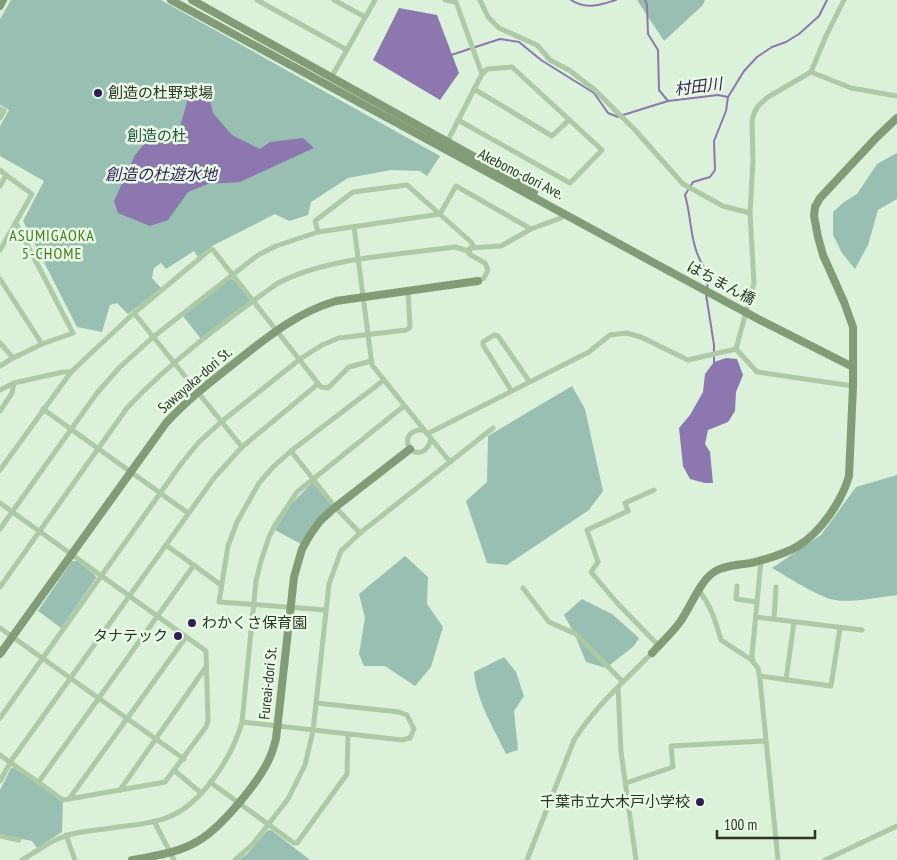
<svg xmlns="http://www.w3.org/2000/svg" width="897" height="860" viewBox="0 0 897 860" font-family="'PT Sans Narrow','Noto Sans JP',sans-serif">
<rect width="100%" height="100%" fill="#dcf1d9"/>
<g fill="#99bfb2">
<path d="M11,0H161L440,156L427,176L420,171L391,170L348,178L311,202L308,215L289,221L275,214L210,247L198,257L194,251L166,269L161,263L154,268L152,278L161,288L128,314L117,303L110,305L102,332L77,327L23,221L44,181L0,156V126L9,110L0,105V19Z"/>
<path d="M637,0H705L703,5L664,41Z"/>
<path d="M897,153V199L878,210L868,245L855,269L842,253L833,235V212L844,202L857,194L877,164Z"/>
<path d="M230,279L235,280L250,298L249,302L201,339L183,316Z"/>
<path d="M572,386L585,409L603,491L589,510L507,565L487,563L466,501L487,482L488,436Z"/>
<path d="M897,475V595C882,597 849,603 835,600C818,597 788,577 772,568L821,535L856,487Z"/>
<path d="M312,483L315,484L331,503V507L313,524L301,544L275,530L291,504Z"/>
<path d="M405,556L428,577L427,604L443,627L431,667L415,686L385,666H364L359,654L365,618L359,594Z"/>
<path d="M72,561H77L95,575L96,578L61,628L38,611Z"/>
<path d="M582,599L612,614L639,638L634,646L606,668L586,662L575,635L564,615Z"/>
<path d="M504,657L516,672L524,696L514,711L518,750L506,754C493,727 477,702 474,672Z"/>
<path d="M11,768H14L63,801L62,832L37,848L32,841L0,835V790Z"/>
<path d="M268,830H271L310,860H239L248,853Z"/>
</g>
<g fill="#8c78ae">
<path d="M399,8L437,15L459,73L440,100L373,60Z"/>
<path d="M196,86L208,92L213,113L232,135L260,149L270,142L303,138L314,148L240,182L208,184L188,192L168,220L150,226L118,213L114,201L135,155L145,143L178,134L189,95Z"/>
<path d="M726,358L737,359L743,375L736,392L735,411L728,422L708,430L705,444L710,452L713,483H705L690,479L683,466L679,428L690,415L703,392L705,374L714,362Z"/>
</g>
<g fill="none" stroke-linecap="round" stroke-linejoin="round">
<g stroke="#8c78ae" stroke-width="2">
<path d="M571,0C586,10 600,5 616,0"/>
<path d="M645,0L647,5L648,34L658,50L659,90L668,101"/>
<path d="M451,55L500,39L519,42L541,60L594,93L608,113L618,117"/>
<path d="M623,115L668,101L718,95L728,97"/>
<path d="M707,289L709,274C689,250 693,223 685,195L693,182L710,177L715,170L714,141L726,111L728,97L744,71L757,57L772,47L786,42L799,34L819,16L827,0"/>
<path d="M706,294L714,345V363"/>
</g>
<g stroke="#adc9a5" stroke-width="5">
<path d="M257,0L347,50"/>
<path d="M334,0L365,17"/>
<path d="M445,0L456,2L482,74"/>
<path d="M480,0L488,17L499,28L537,45L550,60L569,70L595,90L635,130L683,184L723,206L750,213"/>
<path d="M811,72L851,88L897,96"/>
<path d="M331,78L375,0"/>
<path d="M474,89L552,136L569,120"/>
<path d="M0,109L4,111L0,118"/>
<path d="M446,144L482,74L487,69L512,67L602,150L570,183L458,120"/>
<path d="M0,170L6,175L0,186"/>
<path d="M354,227L372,365L450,462"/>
<path d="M318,232L315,221L353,192L407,185L471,242L474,247"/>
<path d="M0,250L32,194L6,175"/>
<path d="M0,279L42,344L73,333L16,223"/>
<path d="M478,281L484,278L488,270L485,263L469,254L470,248L501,246L531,229L561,218L565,214"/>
<path d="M134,313L242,447"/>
<path d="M0,343L13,358L42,344"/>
<path d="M736,349L757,372L853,386"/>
<path d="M0,366L13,358"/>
<path d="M0,390L14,383L63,372H71"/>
<path d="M511,390L483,345V342L494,335L498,336L529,381"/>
<path d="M43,409L188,513"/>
<path d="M0,411L12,393L14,383"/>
<path d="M423,430C412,429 403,437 410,449C420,457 428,450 431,439"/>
<path d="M427,434L589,352L610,335L626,333L641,337L688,360L736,349L754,283L750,213L753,161L752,120L755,111L759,105L768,97L811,72L826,36L844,0"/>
<path d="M291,451L335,507L360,533"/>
<path d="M0,470L71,372L134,313L211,249L213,250L321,387L328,388L349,367L371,361"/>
<path d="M654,490L625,503L628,511L587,530L598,562L591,572L618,604L659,646"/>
<path d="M0,503L206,651L208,721L206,727L165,782L69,799L63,800L0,755"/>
<path d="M0,529L97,393L120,367L153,337L258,255L276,246L318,232L440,214L456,186L531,229"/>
<path d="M166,545L221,585"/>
<path d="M761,560L752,655L753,662L758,668L760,680L778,860"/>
<path d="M737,586L736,599L757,602"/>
<path d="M0,587L127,408C171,361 225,321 278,283C329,257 398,255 455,247L468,251"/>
<path d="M523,588L549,622L576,634L623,682"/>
<path d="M699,591C711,605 716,623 721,640L753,661"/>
<path d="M326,610L219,602L228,546L237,522L259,483L273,467L291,451L384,380"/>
<path d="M756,617L862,630"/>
<path d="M774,619L776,587"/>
<path d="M0,628L184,759"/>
<path d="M760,676L831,686L840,628"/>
<path d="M786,680L794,622"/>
<path d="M618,687L621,752L636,860"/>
<path d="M0,718L181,464L199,442L221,422L300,359L322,345L339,338L406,330L410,327L408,290"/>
<path d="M242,722L402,740L410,738L414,729L407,715L399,712L316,703"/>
<path d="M175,771L201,793"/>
<path d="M0,781L11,761L214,478L242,447L318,384"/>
<path d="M210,782L294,843H297L347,774L348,734"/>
<path d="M38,783L194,565"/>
<path d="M626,783L673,767L671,746L765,741"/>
<path d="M120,790L206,667"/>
<path d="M69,799L186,637"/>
<path d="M154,821L174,860"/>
<path d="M66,835L75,860"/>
<path d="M0,836L19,840"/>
<path d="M22,860C36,852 50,841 65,836C78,831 103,830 118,827C133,825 149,824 163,819C200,808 232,758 242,722L256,581L261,561L269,537L275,525L297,492L404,406"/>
<path d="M235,860L253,844L288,799L305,765L313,731L329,584L341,551L360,533L493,428"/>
<path d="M527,860L574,740C595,707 624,681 652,653"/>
<path d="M825,860L897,826"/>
</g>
<g stroke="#829c77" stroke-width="8">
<path d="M171,0L669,271"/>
<path d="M192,0L509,176L534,192"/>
<path d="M0,6L3,0"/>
<path d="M760,320L853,367"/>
<path d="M652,653C661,643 672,633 680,622C690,608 700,581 714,572C724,565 740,565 751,563C767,559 785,554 798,546C820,533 842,501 849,476L853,386V327L844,302L823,255L818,237L814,216L815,207L820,198L877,137L897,118"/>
<path d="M0,654L166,423C186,401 209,383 232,365C265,339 295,313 336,301L478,281"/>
<path d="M132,860C155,856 178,853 198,841C221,828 260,781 270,757C273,751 274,745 276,739L294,577L302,549L310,535L320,521L333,509L410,449"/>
</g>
<path stroke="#829c77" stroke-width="8" d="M669,271L760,320"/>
</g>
<g fill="#331c55" stroke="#e8f9e5" stroke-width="2">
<circle cx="98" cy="93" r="5"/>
<circle cx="192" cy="623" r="5"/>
<circle cx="178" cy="636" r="5"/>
<circle cx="700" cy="802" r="5"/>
</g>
<g text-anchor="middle" stroke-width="5" stroke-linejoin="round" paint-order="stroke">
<g font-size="15" fill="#2b3426" stroke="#e8f9e5" text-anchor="start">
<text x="108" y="98">創造の杜野球場</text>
<text x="202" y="628">わかくさ保育園</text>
<text x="168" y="641" text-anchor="end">タナテック</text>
<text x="690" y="807" text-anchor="end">千葉市立大木戸小学校</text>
</g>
<g font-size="15" fill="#2a5246" stroke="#e8f9e5">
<text x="157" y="141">創造の杜</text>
</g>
<g font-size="15" fill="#2b3426" stroke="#e8f9e5">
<text transform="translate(521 174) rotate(27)" y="5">Akebono-dori Ave.</text>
<text transform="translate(721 283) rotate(28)" y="5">はちまん橋</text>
<text transform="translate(195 380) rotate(-41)" y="5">Sawayaka-dori St.</text>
<text transform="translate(268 683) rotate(-84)" y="5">Fureai-dori St.</text>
</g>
<g font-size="16" font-style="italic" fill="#331c55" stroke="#e8f9e5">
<text transform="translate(698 86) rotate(-7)" y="6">村田川</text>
<text x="161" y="180">創造の杜遊水地</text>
</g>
<g font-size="16" letter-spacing="1" fill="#487c1f" stroke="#e8f9e5">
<text x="52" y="241">ASUMIGAOKA<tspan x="52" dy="18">5-CHOME</tspan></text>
</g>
</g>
<path d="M717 830v8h98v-8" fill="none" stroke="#2b3426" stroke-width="2.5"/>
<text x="724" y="830" font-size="15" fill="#2b3426" stroke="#e8f9e5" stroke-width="4" paint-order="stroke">100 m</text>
</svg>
